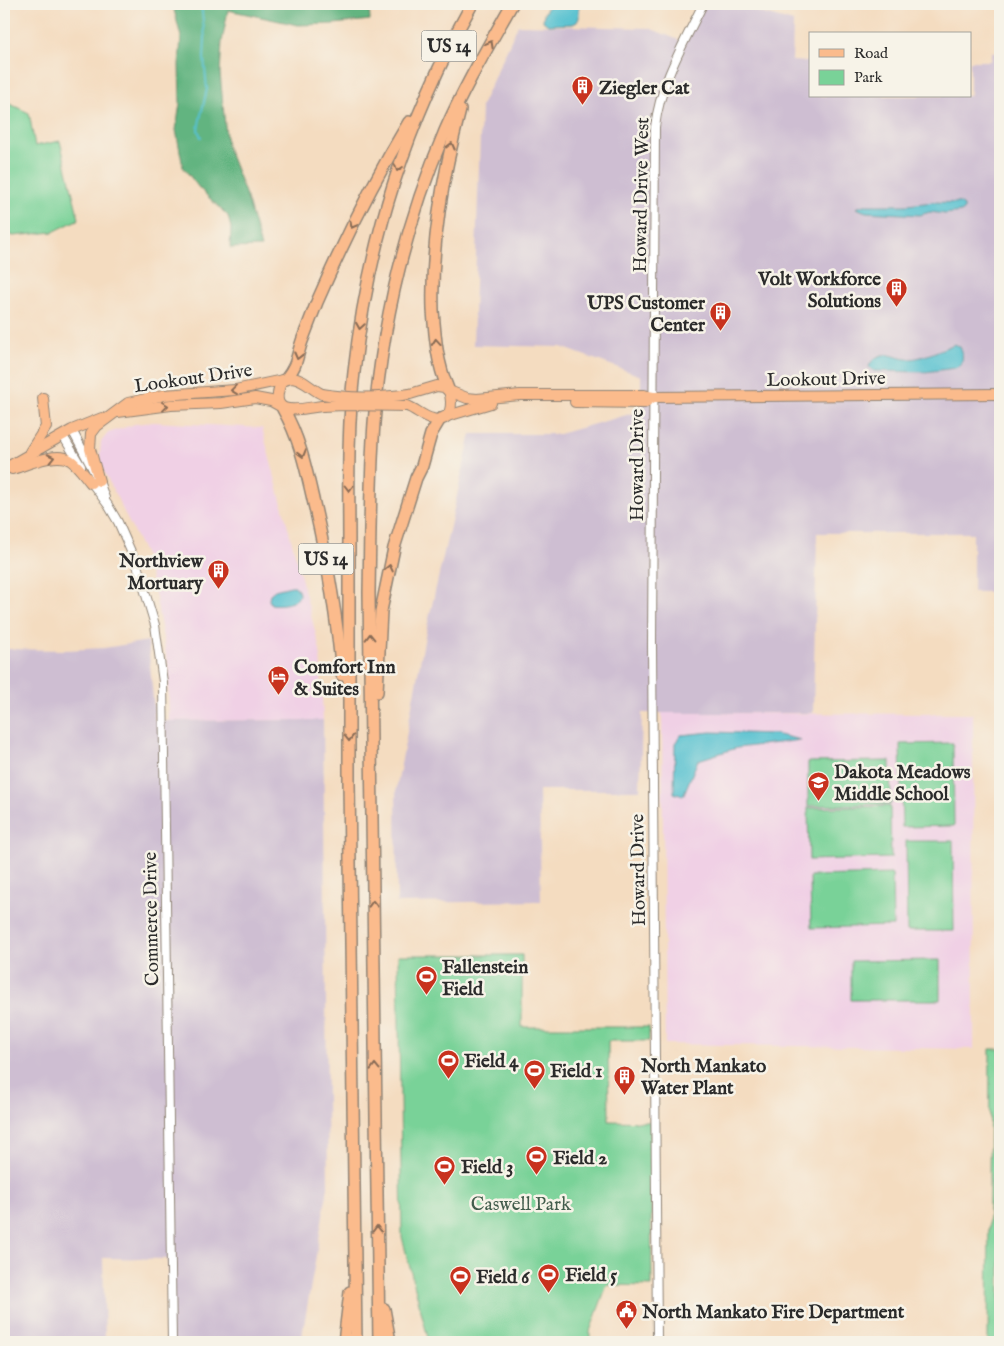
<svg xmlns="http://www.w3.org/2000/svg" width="1004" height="1346" viewBox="0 0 1004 1346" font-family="'IM FELL English',serif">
<rect width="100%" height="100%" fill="#f7f3e8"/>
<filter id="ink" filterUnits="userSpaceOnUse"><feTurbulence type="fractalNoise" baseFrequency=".02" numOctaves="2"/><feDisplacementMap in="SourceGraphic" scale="10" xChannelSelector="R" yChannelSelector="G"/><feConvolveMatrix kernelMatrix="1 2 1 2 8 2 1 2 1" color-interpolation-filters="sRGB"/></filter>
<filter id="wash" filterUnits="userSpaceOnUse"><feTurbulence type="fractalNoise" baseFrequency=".0096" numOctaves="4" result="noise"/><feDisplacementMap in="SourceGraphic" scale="20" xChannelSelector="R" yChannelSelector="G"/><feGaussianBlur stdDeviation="1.12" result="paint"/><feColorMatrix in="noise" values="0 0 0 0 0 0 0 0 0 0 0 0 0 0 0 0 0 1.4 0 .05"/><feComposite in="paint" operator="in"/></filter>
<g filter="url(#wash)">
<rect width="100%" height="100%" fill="#f4dcc0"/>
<g fill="#f0d0e5">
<path d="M154,422L262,428L320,650L323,720L169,721L168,666L155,593L144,553L101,465L100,454L101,442L108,433L135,424Z"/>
<path d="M662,713L973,714L974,1049L665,1044Z"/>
</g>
<g fill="#cebed2">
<path d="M698,4H731L793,22L792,61L810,62V96H970V61H990L992,52L1000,51V592H973V533H817L813,713H642L640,790H539L541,901L397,903L396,791L425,636L471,434H559L641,411V376L561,347L473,345L481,106L518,25L649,28L681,41Z"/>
<path d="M148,641L155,721L323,720L328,1187L301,1342H167L168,1259L103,1258L105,1342H4V649L66,650L104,648Z"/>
</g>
<g fill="#79d298" stroke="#527e62">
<path d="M4,101L29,113L35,146L60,141L79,219L53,232L13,236L4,231Z"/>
<path d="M953,743L954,826L902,827L900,744Z"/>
<path d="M890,761L891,804L808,806V762Z"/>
<path d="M890,806L891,858L809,860L808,808Z"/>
<path d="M906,841H953L954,931H907Z"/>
<path d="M892,874L893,926L811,928L810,876Z"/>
<path d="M398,955H522V1027H649V1041H608L609,1121L650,1122L652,1286L607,1285L590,1331V1342H429L402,1237Z"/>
<path d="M940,960V1000H851V961Z"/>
<path d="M990,1049H1000V1342H988Z"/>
</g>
<path fill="#62b480" stroke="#467056" d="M171,4H369L370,20L334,24L298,25L228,10L222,42L220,73L227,147L247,198L261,247L230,248L231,228L228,216L199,188L183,167L176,130L180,103L179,65L181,37L173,6Z"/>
<g fill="#56c1d0" stroke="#40767e">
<path d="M549,4H579V18L577,22L573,24L548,25L543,21L544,14Z"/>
<path d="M934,202L960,203L964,206V210L961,212L945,214L930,212L920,215L866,212L856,208L864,205H907Z"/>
<path d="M955,344L960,347C964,355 964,364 955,368L925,372L874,371L869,367C871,361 876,356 883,355C892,353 900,360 910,359C925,358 941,349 955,344Z"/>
<path d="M291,586H295C309,602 282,606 271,604L269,600L270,594L275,590Z"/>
<path d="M711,732L774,734L801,740L737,748L698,760L683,796L674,793L675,743L681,735Z"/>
</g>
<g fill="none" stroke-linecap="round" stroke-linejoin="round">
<path stroke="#56c1d0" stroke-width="2" d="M201,137L198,130L200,119L207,89L204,58L205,38L201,4"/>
</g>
</g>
<g filter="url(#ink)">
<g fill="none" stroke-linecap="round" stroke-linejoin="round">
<defs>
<g id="minor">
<path d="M72,430L99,481L105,498"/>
<path d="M63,436L81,466"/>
<path d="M88,478L108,505L118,522L137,565L155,625L163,682L172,1342"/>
<path d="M657,1342L652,645L655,127C660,83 684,43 703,4"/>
</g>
<g id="major">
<path d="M282,380C266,419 298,409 322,406"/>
<path d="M410,394L437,386L444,387L449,391L467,398L477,399L520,395H643L653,397L1000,394"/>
<path d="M575,402L644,403L653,397"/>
<path d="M407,406C416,409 423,417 433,419C452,424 453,404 449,391"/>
<path d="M118,412L171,405L221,403L255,398L271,401L280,406"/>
<path d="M444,417L491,403"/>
<path d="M30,452L46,427L43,398"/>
<path d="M4,469L72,430L102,418"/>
<path d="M12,469C26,465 57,451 70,460C78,465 85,476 91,483"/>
<path d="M99,481L90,449L91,434L97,426L128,403L164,395L235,390L292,378C304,379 312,390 322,394"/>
</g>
<g id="highway">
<path d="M286,379C298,364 296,358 302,341C307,328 312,315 317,302C344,240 374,180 409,122"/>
<path d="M448,389C437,363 435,338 433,310C431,242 443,176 460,110"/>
<path d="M283,409C301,440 307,474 315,508C328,564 337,617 342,675"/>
<path d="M377,692L381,611L394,548L416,478L422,466L431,434L440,419"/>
<path d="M384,1309L390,1342"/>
<path d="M344,1342L350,1292"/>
<path d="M356,1342C354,1155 351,969 349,782C349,704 349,627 349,549C349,490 347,431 354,372C369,238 407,121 472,4"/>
<path d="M379,1342L369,593C370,536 370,479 374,423C382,323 406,223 445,131C464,87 489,45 512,4"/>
</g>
</defs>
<use href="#minor" stroke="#908476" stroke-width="10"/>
<use href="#major" stroke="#908476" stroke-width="12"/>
<use href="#highway" stroke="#908476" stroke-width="14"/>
<use href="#minor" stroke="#fff" stroke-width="8"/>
<use href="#major" stroke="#fbbb8c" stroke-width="10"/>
<use href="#highway" stroke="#fbbb8c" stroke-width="11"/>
<defs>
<g id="major-bridge">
<path d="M322,394C350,399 382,398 410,394"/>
<path d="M322,406L344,405L407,406"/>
</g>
</defs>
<use href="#major-bridge" stroke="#908476" stroke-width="12" stroke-linecap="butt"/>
<use href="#major-bridge" stroke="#fbbb8c" stroke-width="10"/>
</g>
<defs><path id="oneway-chevron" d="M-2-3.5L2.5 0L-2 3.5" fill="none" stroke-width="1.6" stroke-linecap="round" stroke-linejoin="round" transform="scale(1.25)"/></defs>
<g stroke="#896c57">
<use href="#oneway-chevron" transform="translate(490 44) rotate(-61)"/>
<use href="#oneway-chevron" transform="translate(451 146) rotate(-76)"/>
<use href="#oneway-chevron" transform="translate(398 168) rotate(108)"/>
<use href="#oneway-chevron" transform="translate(353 225) rotate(118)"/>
<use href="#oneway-chevron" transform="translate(360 326) rotate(99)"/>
<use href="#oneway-chevron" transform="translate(436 342) rotate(-95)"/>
<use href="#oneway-chevron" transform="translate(298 356) rotate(104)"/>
<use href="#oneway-chevron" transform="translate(234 390) rotate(173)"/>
<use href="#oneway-chevron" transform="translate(165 406) rotate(-7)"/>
<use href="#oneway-chevron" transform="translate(302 454) rotate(74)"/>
<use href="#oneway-chevron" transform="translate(51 458) rotate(-12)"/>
<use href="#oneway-chevron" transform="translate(349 488) rotate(90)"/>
<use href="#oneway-chevron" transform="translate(389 568) rotate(-78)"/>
<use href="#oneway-chevron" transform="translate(370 637) rotate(-91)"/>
<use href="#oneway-chevron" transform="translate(349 738) rotate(89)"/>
<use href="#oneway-chevron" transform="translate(373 904) rotate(-91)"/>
<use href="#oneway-chevron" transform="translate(375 1067) rotate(-91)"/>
<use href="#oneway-chevron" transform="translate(377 1229) rotate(-91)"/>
</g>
</g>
<defs>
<symbol id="building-pin" viewBox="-11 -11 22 30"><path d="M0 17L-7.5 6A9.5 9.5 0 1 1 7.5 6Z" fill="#c8321e" stroke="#f7f3e8"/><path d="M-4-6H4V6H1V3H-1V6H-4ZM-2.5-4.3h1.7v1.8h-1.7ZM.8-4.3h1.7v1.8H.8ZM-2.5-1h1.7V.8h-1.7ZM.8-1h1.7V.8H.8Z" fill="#fff"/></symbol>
<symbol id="hotel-pin" viewBox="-11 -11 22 30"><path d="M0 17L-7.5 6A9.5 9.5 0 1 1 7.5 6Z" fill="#c8321e" stroke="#f7f3e8"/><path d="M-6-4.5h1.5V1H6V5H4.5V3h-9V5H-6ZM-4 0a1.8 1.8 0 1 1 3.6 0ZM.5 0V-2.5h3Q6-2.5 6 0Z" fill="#fff"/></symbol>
<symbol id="school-pin" viewBox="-11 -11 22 30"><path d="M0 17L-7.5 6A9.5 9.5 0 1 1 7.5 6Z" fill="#c8321e" stroke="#f7f3e8"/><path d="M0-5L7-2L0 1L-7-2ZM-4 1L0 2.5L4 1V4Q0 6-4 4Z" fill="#fff"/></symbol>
<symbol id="stadium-pin" viewBox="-11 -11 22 30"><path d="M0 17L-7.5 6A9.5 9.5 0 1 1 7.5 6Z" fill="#c8321e" stroke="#f7f3e8"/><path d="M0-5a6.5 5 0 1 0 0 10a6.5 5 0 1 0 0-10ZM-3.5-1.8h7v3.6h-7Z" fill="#fff"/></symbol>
<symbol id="civic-pin" viewBox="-11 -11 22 30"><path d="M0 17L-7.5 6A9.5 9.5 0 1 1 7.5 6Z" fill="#c8321e" stroke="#f7f3e8"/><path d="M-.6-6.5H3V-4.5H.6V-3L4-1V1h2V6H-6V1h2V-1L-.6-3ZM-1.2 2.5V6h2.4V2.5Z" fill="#fff"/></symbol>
</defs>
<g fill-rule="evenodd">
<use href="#building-pin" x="570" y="74" width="25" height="34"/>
<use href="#building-pin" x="884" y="276" width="25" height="34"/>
<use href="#building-pin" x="708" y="300" width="25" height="34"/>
<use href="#building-pin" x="206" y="558" width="25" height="34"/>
<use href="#hotel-pin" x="266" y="664" width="25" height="34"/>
<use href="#school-pin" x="806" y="770" width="25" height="34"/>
<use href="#stadium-pin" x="414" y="964" width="25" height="34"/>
<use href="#stadium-pin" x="436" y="1048" width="25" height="34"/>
<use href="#stadium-pin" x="522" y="1058" width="25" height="34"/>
<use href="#building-pin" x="612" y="1064" width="25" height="34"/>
<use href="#stadium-pin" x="524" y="1144" width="25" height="34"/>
<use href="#stadium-pin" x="432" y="1154" width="25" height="34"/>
<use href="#stadium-pin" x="536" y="1262" width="25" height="34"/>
<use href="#stadium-pin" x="448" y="1264" width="25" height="34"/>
<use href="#civic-pin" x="614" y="1298" width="25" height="34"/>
</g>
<g text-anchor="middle" stroke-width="5" stroke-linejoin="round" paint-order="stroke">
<g fill="#f7f3e8" stroke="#686764" stroke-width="1">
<rect x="421.5" y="30.5" width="55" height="31" rx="4"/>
<rect x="298.5" y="543.5" width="55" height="31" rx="4"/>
</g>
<g font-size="18" font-weight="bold" fill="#2b2b2b">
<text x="449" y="52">US 14</text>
<text x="326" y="565">US 14</text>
</g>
<g font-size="19" font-weight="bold" fill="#2b2b2b" stroke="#f7f3e8" text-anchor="start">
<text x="599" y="94">Ziegler Cat</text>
<text x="881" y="285" text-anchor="end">Volt Workforce<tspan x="881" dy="22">Solutions</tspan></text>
<text x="705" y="309" text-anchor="end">UPS Customer<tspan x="705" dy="22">Center</tspan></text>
<text x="203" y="567" text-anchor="end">Northview<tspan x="203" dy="22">Mortuary</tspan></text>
<text x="294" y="673">Comfort Inn<tspan x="294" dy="22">&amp; Suites</tspan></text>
<text x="834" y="778">Dakota Meadows<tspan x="834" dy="22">Middle School</tspan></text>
<text x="442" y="973">Fallenstein<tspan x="442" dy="22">Field</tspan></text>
<text x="464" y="1067">Field 4</text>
<text x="641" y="1072">North Mankato<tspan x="641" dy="22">Water Plant</tspan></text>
<text x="550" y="1077">Field 1</text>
<text x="553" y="1164">Field 2</text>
<text x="461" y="1173">Field 3</text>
<text x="565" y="1281">Field 5</text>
<text x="476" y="1283">Field 6</text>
<text x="642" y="1318">North Mankato Fire Department</text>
</g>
<g font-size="19" fill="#2b2b2b" stroke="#f7f3e8">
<text transform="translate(640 195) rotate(-89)" y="7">Howard Drive West</text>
<text transform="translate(193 377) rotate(-8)" y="7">Lookout Drive</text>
<text transform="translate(826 378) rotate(-1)" y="7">Lookout Drive</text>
<text transform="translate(636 465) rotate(-90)" y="7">Howard Drive</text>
<text transform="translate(637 870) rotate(-91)" y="7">Howard Drive</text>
<text transform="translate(150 919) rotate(-91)" y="7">Commerce Drive</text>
</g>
<g font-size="19" fill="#425d4c" stroke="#f7f3e8">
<text x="521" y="1210">Caswell Park</text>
</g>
</g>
<rect width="1004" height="1346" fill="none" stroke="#f7f3e8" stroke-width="20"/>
<rect x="809" y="32" width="162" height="65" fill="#f7f3e8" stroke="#a5a39c"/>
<rect x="819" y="49" width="25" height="8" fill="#fbbb8c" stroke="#a5a39c"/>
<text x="854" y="58" font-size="15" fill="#2b2b2b">Road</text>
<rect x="819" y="70" width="25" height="15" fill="#79d298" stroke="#a5a39c"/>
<text x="854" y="82" font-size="15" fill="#2b2b2b">Park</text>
</svg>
